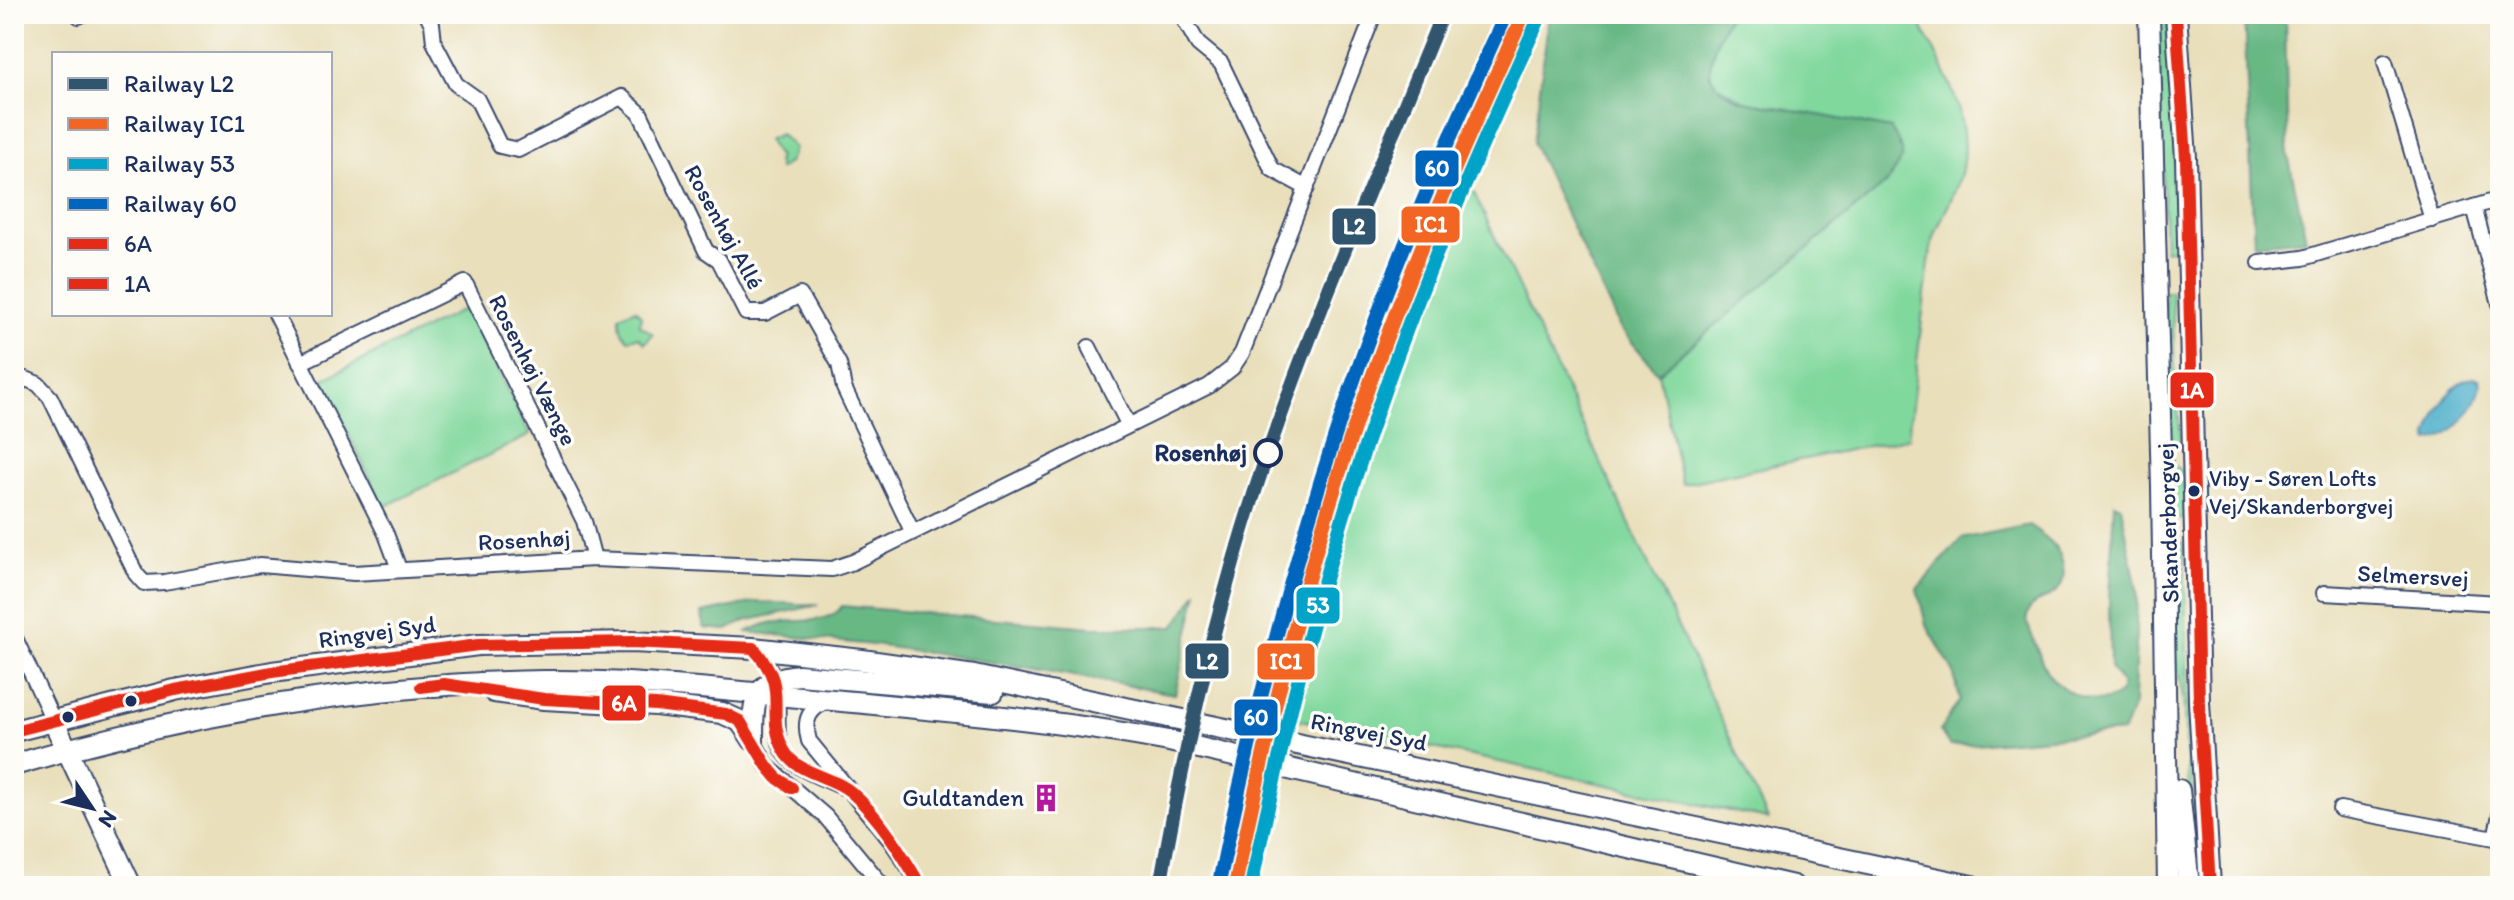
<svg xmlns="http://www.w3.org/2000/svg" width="2514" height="900" viewBox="0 0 2514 900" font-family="Itim,sans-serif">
<rect width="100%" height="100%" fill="#fdfcf7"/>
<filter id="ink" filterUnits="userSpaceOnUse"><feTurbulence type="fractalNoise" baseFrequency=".0125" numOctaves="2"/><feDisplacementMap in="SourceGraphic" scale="16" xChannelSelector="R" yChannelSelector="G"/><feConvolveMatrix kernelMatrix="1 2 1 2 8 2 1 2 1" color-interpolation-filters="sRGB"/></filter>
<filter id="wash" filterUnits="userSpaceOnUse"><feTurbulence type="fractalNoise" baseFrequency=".006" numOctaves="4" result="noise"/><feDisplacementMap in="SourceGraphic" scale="32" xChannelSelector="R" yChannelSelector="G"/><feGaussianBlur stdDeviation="1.8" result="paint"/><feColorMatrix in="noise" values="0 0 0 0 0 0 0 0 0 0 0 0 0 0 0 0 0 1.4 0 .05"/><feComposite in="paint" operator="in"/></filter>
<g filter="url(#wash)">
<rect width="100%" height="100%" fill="#e9dfbb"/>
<g fill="#81d89d" stroke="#4e847e" stroke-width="2">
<path d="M1730,14H1915C1940,62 1972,112 1962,169C1957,196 1935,224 1931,249C1922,312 1916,375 1908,438L1682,484L1658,373L1886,183L1715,84C1700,61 1718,35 1730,14Z"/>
<path d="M2158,14H2167L2179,234L2177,248L2165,250Z"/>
<path d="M780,134L794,148L789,162L779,169L777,161L779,158L767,140Z"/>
<path d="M1468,180L1768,819L1287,717L1357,483Z"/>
<path d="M2165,292H2172L2175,375L2181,440L2174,446H2169Z"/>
<path d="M466,308L530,435L384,507L322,380Z"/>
<path d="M635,309L641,316L640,325L653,334L645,343L638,337L628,339C620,333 620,325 620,316Z"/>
<path d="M2175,466L2183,472L2184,518L2171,521L2169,470Z"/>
<path d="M2176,540L2184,543L2188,703L2199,886H2195L2183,697L2174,651L2173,542Z"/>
</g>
<g fill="#68b884" stroke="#427471" stroke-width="2">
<path d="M1549,14H1730C1718,36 1710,51 1710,76L1721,90L1740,100L1891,129C1908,154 1903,160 1886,183L1658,373L1620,328L1533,144Z"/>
<path d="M2244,14H2285L2288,155L2306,239L2254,244Z"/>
<path d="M2114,503L2121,506L2137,590L2134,704L2123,732L1950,746L1940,731L1960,699L1953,671L1926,624L1917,589L1961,539L2029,525C2046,538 2060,544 2063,567C2069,603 2029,594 2027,617C2026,624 2032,634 2034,641C2038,650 2041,661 2046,670C2059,692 2099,712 2121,693V683L2110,667L2109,599Z"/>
<path d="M1198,591L1175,694L1024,667L882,646L746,632C754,629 762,625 770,623C791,619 830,626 842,606L1092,627H1174Z"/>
<path d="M756,602L818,605L745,621L727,630L704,628L702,613Z"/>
</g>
<path fill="#4baeca" stroke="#336e94" stroke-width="2" d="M2474,377L2480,379C2486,399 2451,440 2429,441L2428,436C2436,413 2447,384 2474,377Z"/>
</g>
<g filter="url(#ink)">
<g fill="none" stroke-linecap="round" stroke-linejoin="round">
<defs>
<g id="street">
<path d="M77,14L79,16L83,14"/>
<path d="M427,14L432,24L434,42L456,84L477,99L500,146L518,150L622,97L640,113L706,251L719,260L746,313H765L800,295L839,364L844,388L912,531"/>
<path d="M1181,14L1198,44L1221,63L1272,169L1307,188"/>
<path d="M2385,62L2432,220"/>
<path d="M2474,207L2500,304"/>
<path d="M2260,263L2303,258L2500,199"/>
<path d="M276,314L386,534L399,569"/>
<path d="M1089,347L1128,424"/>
<path d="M300,363L465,283L584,521L594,559"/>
<path d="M14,385L26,379L38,384L50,397L136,574L144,583L164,582L260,565L354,573L594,559L832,569L853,562L1209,386L1232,368L1242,353L1374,14"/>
<path d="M2324,593L2500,603"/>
<path d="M14,636L53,720"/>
<path d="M753,648C797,686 763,729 788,757C800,771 826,779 842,787"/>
<path d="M830,700C809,708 803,719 809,741L891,841L921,886"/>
<path d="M753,740L767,766L825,816L883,886"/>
<path d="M2340,809L2500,839"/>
<path d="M2495,838L2500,815"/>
</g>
<g id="secondary">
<path d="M2149,14L2162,487L2168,886"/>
<path d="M2176,14L2186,158L2199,702L2210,886"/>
<path d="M494,692L544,699L656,705L722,713L740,721L753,740"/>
<path d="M53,720L131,886"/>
<path d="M14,731L175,690L272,672L478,645L632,642L753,648L862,660L974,676L1972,886"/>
<path d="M753,740C753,701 753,679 799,675L993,692"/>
<path d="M14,765C186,714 364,684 544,681C640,680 737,692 833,700C945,711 1058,720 1169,741L1793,886"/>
<path d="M2179,790L2189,886"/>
</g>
</defs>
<use href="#street" stroke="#3a496c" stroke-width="18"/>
<use href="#secondary" stroke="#3a496c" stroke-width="24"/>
<use href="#street" stroke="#fff" stroke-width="14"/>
<use href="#secondary" stroke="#fff" stroke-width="20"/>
<defs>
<g id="bus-1">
<path d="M421,687L444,684L544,699L656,705L726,714L740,721L767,766L777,778L792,788"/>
<path d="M14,731L175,690L272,672L478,645L632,642L753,648C793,690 763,711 784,750C797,775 832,775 851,792C880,817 902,854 921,886"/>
</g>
<path id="bus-2" d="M2176,14L2186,158L2199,702L2210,886"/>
</defs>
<use href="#bus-1" stroke="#fdfcf7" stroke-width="18"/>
<use href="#bus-2" stroke="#fdfcf7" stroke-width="18"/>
<use href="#bus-1" stroke="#e52b18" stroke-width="12"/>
<use href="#bus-2" stroke="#e52b18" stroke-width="12"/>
<defs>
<path id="rail-1" d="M1160,886C1186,739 1219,594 1268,452C1319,304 1383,160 1442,14"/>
<path id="rail-2" d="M1235,886C1266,735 1302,586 1350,440C1399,294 1459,153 1524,14"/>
<path id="rail-3" d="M1251,886C1282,737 1318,591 1365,447C1413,301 1474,160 1538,21"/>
<path id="rail-4" d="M1219,883C1250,732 1287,583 1335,436C1382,291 1442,152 1506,14"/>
</defs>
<use href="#rail-1" stroke="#fdfcf7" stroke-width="20"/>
<use href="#rail-2" stroke="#fdfcf7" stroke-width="20"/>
<use href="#rail-3" stroke="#fdfcf7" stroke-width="20"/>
<use href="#rail-4" stroke="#fdfcf7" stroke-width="20"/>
<use href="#rail-1" stroke="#30556e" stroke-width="14"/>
<use href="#rail-2" stroke="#f26522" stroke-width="14"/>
<use href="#rail-3" stroke="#01a3c8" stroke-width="14"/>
<use href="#rail-4" stroke="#0065bd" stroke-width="14"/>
</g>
</g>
<defs>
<symbol id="building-bare" viewBox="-9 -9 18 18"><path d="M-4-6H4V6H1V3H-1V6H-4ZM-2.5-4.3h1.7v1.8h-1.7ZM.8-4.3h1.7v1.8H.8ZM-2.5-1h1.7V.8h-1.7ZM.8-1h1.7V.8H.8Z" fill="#b5179e" stroke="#fdfcf7" stroke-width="2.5" paint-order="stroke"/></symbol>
</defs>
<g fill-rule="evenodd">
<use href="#building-bare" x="1026" y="778" width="40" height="40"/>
</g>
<circle fill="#fdfcf7" stroke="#1b2f5e" stroke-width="4" cx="1268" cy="453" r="13"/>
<g fill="#1b2f5e" stroke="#fdfcf7" stroke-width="3">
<circle cx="2194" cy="491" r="7"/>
<circle cx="131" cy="701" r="7"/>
<circle cx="68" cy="717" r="7"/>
</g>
<g text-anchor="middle" stroke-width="7" stroke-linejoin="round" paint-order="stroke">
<g font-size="22" fill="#1b2f5e" stroke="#fdfcf7" text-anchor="start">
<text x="2209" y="486">Viby - Søren Lofts<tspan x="2209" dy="28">Vej/Skanderborgvej</tspan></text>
</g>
<g font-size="24" fill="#1b2f5e" stroke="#fdfcf7">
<text transform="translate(724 227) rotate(61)" y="8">Rosenhøj Allé</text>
<text transform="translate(533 370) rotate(63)" y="8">Rosenhøj Vænge</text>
<text transform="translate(2168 523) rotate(-92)" y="8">Skanderborgvej</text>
<text transform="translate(524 540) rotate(-3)" y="8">Rosenhøj</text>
<text transform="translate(2413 576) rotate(3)" y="8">Selmersvej</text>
<text transform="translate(377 632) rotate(-8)" y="8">Ringvej Syd</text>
<text transform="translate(1369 732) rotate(11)" y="8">Ringvej Syd</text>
</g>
<g font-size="24" font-weight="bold" fill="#1b2f5e" stroke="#fdfcf7" text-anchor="end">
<text x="1247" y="461">Rosenhøj</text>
</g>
<g font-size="24" fill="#1b2f5e" stroke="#fdfcf7" text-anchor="end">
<text x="1024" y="806">Guldtanden</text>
</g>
</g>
<g stroke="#fdfcf7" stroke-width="3">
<rect x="1414" y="149" width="46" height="39" rx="8" fill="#0065bd"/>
<rect x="1400" y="205" width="61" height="39" rx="8" fill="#f26522"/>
<rect x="1331" y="207" width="46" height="39" rx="8" fill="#30556e"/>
<rect x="2169" y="371" width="46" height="38" rx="8" fill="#e52b18"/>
<rect x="1295" y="586" width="46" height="39" rx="8" fill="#01a3c8"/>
<rect x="1184" y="642" width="46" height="38" rx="8" fill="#30556e"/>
<rect x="1256" y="642" width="60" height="39" rx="8" fill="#f26522"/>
<rect x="601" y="684" width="46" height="38" rx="8" fill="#e52b18"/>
<rect x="1233" y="698" width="46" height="39" rx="8" fill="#0065bd"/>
</g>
<g font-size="22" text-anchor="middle" font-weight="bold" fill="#fff">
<text x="1437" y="176">60</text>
<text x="1431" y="232">IC1</text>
<text x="1354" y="234">L2</text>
<text x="2192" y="398">1A</text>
<text x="1318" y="613">53</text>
<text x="1207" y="669">L2</text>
<text x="1286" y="669">IC1</text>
<text x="624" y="711">6A</text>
<text x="1256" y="725">60</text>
</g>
<rect width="2514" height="900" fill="none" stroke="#fdfcf7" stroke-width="48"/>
<rect x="52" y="52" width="280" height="264" fill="#fdfcf7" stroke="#a3aaba" stroke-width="2"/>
<rect x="68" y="78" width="40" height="12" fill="#30556e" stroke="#a3aaba" stroke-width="2"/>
<text x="124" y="92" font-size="24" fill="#1b2f5e">Railway L2</text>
<rect x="68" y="118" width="40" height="12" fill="#f26522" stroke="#a3aaba" stroke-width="2"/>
<text x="124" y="132" font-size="24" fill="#1b2f5e">Railway IC1</text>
<rect x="68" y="158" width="40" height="12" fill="#01a3c8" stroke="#a3aaba" stroke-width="2"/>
<text x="124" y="172" font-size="24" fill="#1b2f5e">Railway 53</text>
<rect x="68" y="198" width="40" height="12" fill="#0065bd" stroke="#a3aaba" stroke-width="2"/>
<text x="124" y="212" font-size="24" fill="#1b2f5e">Railway 60</text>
<rect x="68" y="238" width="40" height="12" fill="#e52b18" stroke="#a3aaba" stroke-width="2"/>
<text x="124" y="252" font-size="24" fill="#1b2f5e">6A</text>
<rect x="68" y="278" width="40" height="12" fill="#e52b18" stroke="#a3aaba" stroke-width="2"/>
<text x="124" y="292" font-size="24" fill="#1b2f5e">1A</text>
<g transform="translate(92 808) rotate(125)" stroke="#fdfcf7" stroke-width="6" paint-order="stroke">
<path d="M0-6L14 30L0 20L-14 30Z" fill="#1b2f5e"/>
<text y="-12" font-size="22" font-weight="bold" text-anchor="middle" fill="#1b2f5e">N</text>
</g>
</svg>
